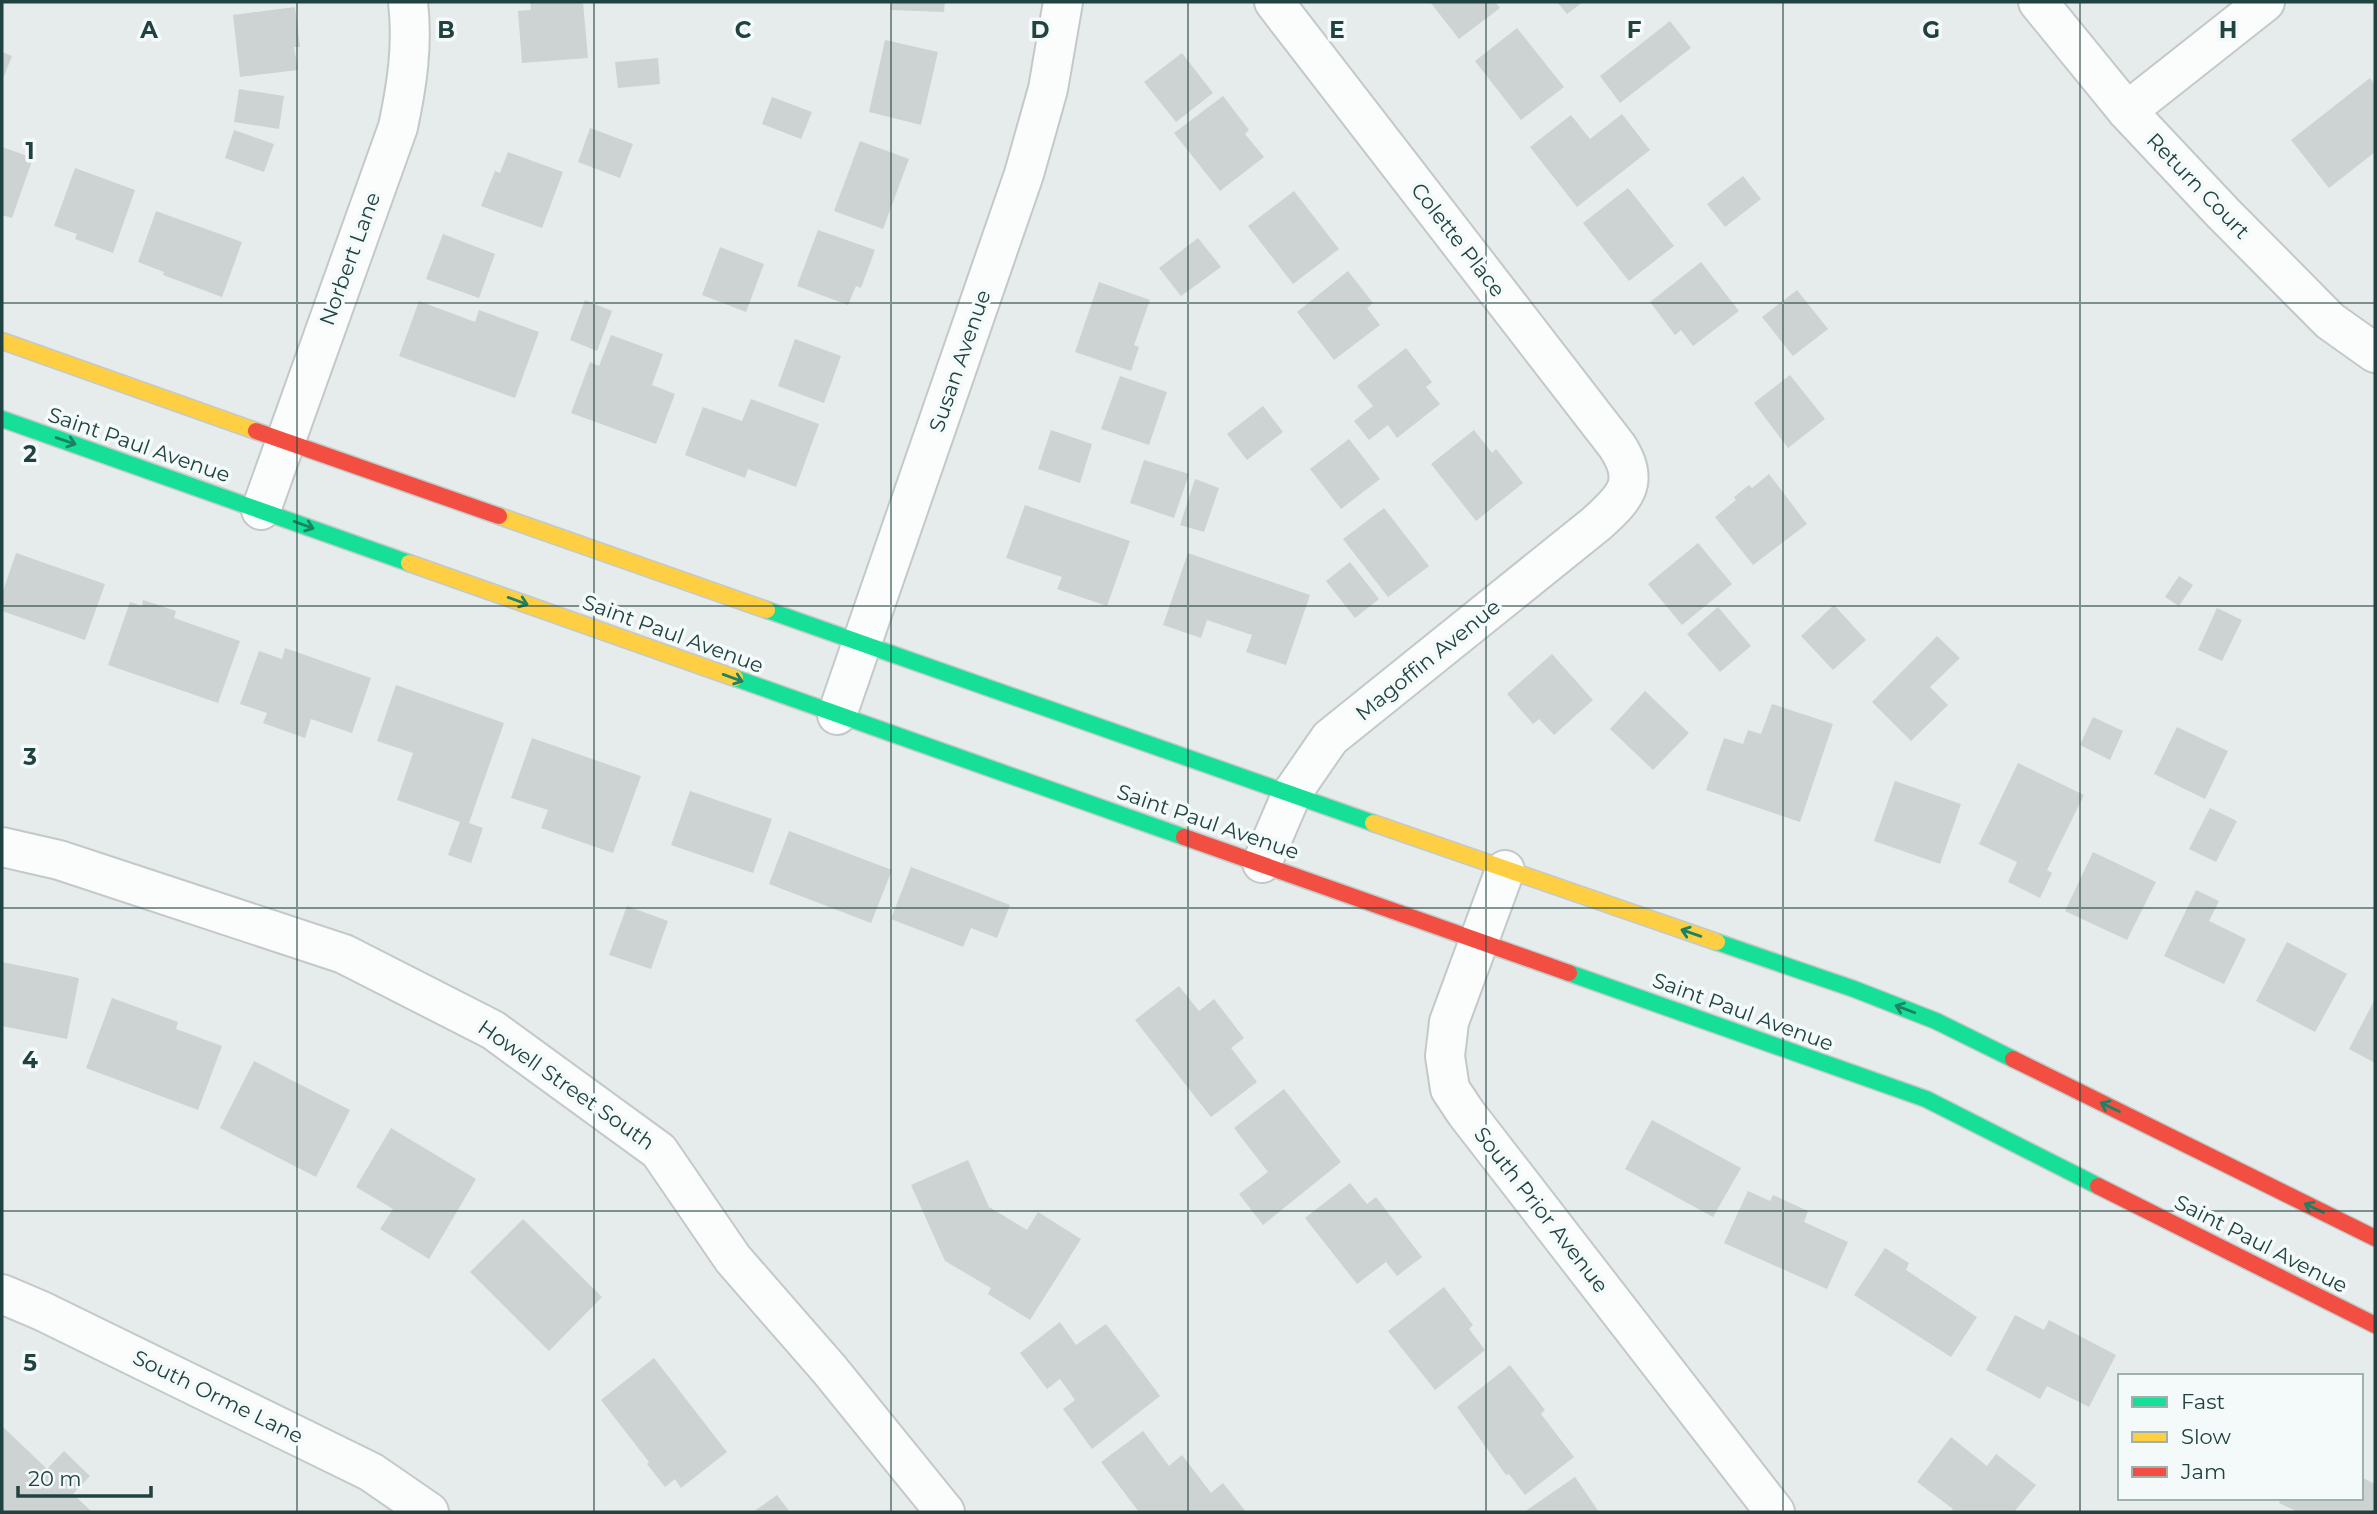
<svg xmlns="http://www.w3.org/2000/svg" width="2377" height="1514" viewBox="0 0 2377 1514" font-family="Montserrat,sans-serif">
<rect width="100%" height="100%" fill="#e6eceb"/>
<g fill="#ccd3d2">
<path d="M530,2H583L588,58L522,63L518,11L531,10Z"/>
<path d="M891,2H945L944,12L891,10Z"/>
<path d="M1430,2H1495L1500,8L1459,39Z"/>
<path d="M1557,2H1583L1567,14Z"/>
<path d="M295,7L300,47H294L298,70L240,77L233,15Z"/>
<path d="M1670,21L1691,48L1620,103L1600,76Z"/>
<path d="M1517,28L1564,87L1521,120L1475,61Z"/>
<path d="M885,40L938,52L921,125L869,112Z"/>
<path d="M2,52L12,56L2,81Z"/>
<path d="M1182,53L1213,93L1176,122L1144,82Z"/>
<path d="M658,58L660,84L618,88L615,62Z"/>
<path d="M2370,78L2375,85V152L2329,188L2291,140Z"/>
<path d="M239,89L284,96L279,129L234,122Z"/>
<path d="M1223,96L1249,130L1245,134L1264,157L1220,191L1174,133Z"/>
<path d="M772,97L812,112L801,139L762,124Z"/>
<path d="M1622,114L1650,150L1577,207L1530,147L1571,115L1590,139Z"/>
<path d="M590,128L633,144L620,178L578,162Z"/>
<path d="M234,130L274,144L264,172L225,158Z"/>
<path d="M860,141L909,159L883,229L834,211Z"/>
<path d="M2,147L33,158L12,218L2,215Z"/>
<path d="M508,152L563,172L542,228L481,206L495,171L500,173Z"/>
<path d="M75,168L135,190L113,253L75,239L77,234L54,226Z"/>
<path d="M1743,176L1761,199L1725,227L1707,204Z"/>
<path d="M1628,188L1674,246L1629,281L1583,223Z"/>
<path d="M1294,191L1339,249L1293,284L1248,226Z"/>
<path d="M156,211L242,242L222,297L163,275L164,272L138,262Z"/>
<path d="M818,230L875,250L861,288L856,286L848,305L797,286Z"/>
<path d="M443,234L495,254L479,298L426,279Z"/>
<path d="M1198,238L1221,267L1181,296L1159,268Z"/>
<path d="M720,247L764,264L746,312L702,295Z"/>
<path d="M1701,262L1739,311L1693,346L1681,330L1675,335L1650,302Z"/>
<path d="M1348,271L1373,303L1367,308L1380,325L1334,360L1297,312Z"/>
<path d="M1099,282L1150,300L1134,345L1139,347L1131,371L1075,352Z"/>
<path d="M1797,290L1828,329L1793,356L1762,317Z"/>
<path d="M585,300L612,311L597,351L570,340Z"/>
<path d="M419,301L475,322L479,310L539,332L515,398L399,356Z"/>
<path d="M611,335L663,354L652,385L675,394L656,444L571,413L590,362L599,366Z"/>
<path d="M795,339L841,356L824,403L778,386Z"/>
<path d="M1406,348L1432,382L1426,387L1440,404L1397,438L1388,425L1369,440L1354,421L1373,406L1357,386Z"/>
<path d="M1790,375L1825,419L1788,448L1754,403Z"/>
<path d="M1120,376L1167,392L1149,445L1101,429Z"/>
<path d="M751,399L819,424L796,487L748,469L745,478L685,455L703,407L742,421Z"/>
<path d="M1263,406L1283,432L1247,460L1227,434Z"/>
<path d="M1051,430L1092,444L1080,483L1038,469Z"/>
<path d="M1474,430L1492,453L1496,449L1523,483L1476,521L1431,464Z"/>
<path d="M1349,439L1380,479L1341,509L1310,469Z"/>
<path d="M1144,460L1189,474L1174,518L1130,503Z"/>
<path d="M1769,474L1807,524L1753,565L1715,517L1736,500L1734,497L1749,485L1752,488Z"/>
<path d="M1195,479L1219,488L1204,532L1180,525Z"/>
<path d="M1025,505L1130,541L1107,606L1057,589L1062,577L1006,558Z"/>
<path d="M1384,508L1429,566L1388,597L1343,539Z"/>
<path d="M1698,543L1732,584L1682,625L1648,584Z"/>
<path d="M16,553L105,584L85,640L2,611V594Z"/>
<path d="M1188,553L1310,595L1286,665L1246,652L1252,635L1207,620L1201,638L1163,625Z"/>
<path d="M1350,562L1379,599L1355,618L1326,581Z"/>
<path d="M2179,576L2193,585L2179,606L2165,597Z"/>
<path d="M143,600L176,611L174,618L240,641L218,703L108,665L130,602L142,606Z"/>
<path d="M1834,605L1866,640L1833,670L1801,636Z"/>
<path d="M1718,607L1751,646L1720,672L1687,634Z"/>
<path d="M2217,608L2242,620L2222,661L2198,650Z"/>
<path d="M1937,636L1960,658L1930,687L1948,705L1911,741L1872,702Z"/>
<path d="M285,648L371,678L352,733L311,719L305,738L263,723L267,713L240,704L259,651L282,659Z"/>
<path d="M1552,654L1593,700L1554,735L1539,719L1533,724L1507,694Z"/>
<path d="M396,685L504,723L469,823L483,828L471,863L448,855L460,822L397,800L413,753L377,741Z"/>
<path d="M1645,691L1689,733L1653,770L1610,729Z"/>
<path d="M1772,704L1833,724L1800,822L1706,790L1724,738L1743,744L1748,730L1761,734Z"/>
<path d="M2093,717L2123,731L2110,760L2080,745Z"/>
<path d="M2177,727L2228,751L2205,799L2154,774Z"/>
<path d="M532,738L641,776L613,853L541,828L548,810L511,798Z"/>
<path d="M2018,763L2084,795L2047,870L2052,873L2040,898L2008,882L2017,862L1979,844Z"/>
<path d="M1895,781L1961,804L1940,864L1874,841Z"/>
<path d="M690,791L772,819L753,873L671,845Z"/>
<path d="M2210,808L2237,821L2216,862L2189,849Z"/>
<path d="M789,831L892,870L871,923L769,884Z"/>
<path d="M2093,852L2156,882L2127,940L2065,911Z"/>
<path d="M911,867L1010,905L997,938L971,928L963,947L891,919Z"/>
<path d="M2196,890L2219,901L2209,921L2246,939L2224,984L2164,956Z"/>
<path d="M627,906L668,921L651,969L609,955Z"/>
<path d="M2287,942L2347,974L2315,1032L2256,1001Z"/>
<path d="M2,962L79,978L67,1039L2,1026Z"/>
<path d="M1179,986L1199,1011L1214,999L1244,1038L1231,1048L1257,1082L1211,1117L1135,1020Z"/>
<path d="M112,998L178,1022L176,1029L222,1046L198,1110L86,1068Z"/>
<path d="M2375,999V1063L2349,1049Z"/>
<path d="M254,1061L350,1110L316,1177L220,1128Z"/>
<path d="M1284,1089L1341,1162L1263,1225L1239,1194L1268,1172L1234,1128Z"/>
<path d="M1652,1120L1741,1168L1713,1217L1625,1169Z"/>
<path d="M391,1128L476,1179L429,1259L380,1229L393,1209L356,1187Z"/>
<path d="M968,1160L989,1207L1027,1230L1038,1212L1081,1239L1030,1320L988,1294L991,1288L945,1261L911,1185Z"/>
<path d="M1350,1183L1367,1204L1376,1197L1422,1257L1397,1276L1386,1262L1357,1284L1305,1218Z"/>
<path d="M1748,1191L1770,1201L1773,1195L1808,1211L1804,1222L1848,1242L1827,1289L1724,1243Z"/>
<path d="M523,1219L602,1297L549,1351L470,1272Z"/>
<path d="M1885,1248L1909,1263L1906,1270L1977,1317L1951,1357L1854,1295Z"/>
<path d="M1444,1287L1473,1325L1469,1329L1485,1350L1435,1390L1388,1331Z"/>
<path d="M2015,1315L2044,1330L2049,1320L2116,1355L2089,1407L2047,1386L2040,1399L1986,1370Z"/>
<path d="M1060,1322L1076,1345L1106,1324L1160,1396L1092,1449L1063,1409L1075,1400L1060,1379L1047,1389L1020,1353Z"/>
<path d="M654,1358L727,1452L681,1488L675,1479L665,1487L647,1464L649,1462L601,1400Z"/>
<path d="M1510,1365L1545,1410L1541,1414L1574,1457L1525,1495L1509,1474L1506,1475L1457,1407Z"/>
<path d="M2,1426L47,1469L64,1451L90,1476L73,1494L92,1512H2Z"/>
<path d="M1143,1431L1169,1466L1182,1455L1211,1493L1223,1483L1246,1512H1139L1101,1462Z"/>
<path d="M1951,1437L1987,1466L1996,1454L2036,1485L2014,1512H1950L1953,1509L1917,1482Z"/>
<path d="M1575,1477L1599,1512H1524Z"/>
<path d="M2361,1477L2375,1484V1512H2298L2279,1503L2282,1498H2361Z"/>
<path d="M777,1495L790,1512H753Z"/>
</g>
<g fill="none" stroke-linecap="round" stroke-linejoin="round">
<defs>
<g id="street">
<path d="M2038,2L2127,111L2223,213L2330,321L2375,353"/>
<path d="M2127,111L2265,2"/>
<path d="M261,510L398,127C407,85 413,45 408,2"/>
<path d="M837,715L1024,174L1048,89L1063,2"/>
<path d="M2,847L59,860L344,954L493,1030L659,1151L733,1259L829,1369L945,1512"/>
<path d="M1262,863L1292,793L1330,738L1596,524C1625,498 1641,482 1617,446L1274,2"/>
<path d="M1505,870L1449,1022L1445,1056L1450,1089L1466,1113L1775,1512"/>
<path d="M2,1294L42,1311L371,1472L429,1512"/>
</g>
<g id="fast">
<path d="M2,419L409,563"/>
<path d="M767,610L1373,823"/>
<path d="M735,678L1184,837"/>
<path d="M1717,942L1854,989L1936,1021L2013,1059"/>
<path d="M1569,973L1926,1099L2098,1186"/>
</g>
<g id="slow">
<path d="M2,341L256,431"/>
<path d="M499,516L767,610"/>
<path d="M409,563L735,678"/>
<path d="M1373,823L1717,942"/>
</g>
<g id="jam">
<path d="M256,431L499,516"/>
<path d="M1184,837L1569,973"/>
<path d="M2013,1059L2375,1238"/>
<path d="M2098,1186L2375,1325"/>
</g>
</defs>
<use href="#street" stroke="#c3c9c8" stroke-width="42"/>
<use href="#fast" stroke="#c1cac9" stroke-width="19"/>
<use href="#slow" stroke="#c1cac9" stroke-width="19"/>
<use href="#jam" stroke="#c1cac9" stroke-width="19"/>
<use href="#street" stroke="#fbfcfc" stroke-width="38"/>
<use href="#fast" stroke="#16e098" stroke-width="16"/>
<use href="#slow" stroke="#ffcf43" stroke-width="16"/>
<use href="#jam" stroke="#f24e42" stroke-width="16"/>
</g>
<defs><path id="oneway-shaft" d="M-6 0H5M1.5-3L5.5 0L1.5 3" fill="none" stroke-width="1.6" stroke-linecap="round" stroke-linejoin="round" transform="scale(1.75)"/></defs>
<g stroke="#1c8264">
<use href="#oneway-shaft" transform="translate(66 441) rotate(19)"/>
<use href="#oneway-shaft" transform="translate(304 525) rotate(20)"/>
<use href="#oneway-shaft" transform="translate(518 601) rotate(20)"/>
<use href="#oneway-shaft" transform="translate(733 678) rotate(20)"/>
<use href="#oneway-shaft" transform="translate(1691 933) rotate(-161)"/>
<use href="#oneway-shaft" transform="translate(1905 1009) rotate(-159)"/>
<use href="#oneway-shaft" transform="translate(2110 1107) rotate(-154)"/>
<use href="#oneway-shaft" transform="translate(2314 1208) rotate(-154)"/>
</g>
<path fill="none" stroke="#204341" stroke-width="2" stroke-opacity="0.55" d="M297,2V1512M594,2V1512M891,2V1512M1188,2V1512M1486,2V1512M1783,2V1512M2080,2V1512M2,303H2375M2,606H2375M2,908H2375M2,1211H2375"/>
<g text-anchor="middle" stroke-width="7" stroke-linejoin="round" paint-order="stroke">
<g font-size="21" fill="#204341" stroke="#f4faf9">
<text transform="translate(2198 186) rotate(46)" y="7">Return Court</text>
<text transform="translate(1458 240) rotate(52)" y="7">Colette Place</text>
<text transform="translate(350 259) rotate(-70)" y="7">Norbert Lane</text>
<text transform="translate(960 361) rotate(-71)" y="7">Susan Avenue</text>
<text transform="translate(139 445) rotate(19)" y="7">Saint Paul Avenue</text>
<text transform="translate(673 634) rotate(20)" y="7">Saint Paul Avenue</text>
<text transform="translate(1428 660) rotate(-39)" y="7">Magoffin Avenue</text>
<text transform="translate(1208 822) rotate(19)" y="7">Saint Paul Avenue</text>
<text transform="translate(1743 1012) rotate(20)" y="7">Saint Paul Avenue</text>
<text transform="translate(566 1085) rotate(35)" y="7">Howell Street South</text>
<text transform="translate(1541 1210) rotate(52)" y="7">South Prior Avenue</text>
<text transform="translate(2261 1244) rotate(27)" y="7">Saint Paul Avenue</text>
<text transform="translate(218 1397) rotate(26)" y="7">South Orme Lane</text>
</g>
</g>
<g font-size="23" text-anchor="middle" font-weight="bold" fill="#204341" stroke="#f4faf9" stroke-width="7" stroke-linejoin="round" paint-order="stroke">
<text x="149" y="38">A</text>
<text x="446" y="38">B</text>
<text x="743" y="38">C</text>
<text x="1040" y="38">D</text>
<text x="1337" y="38">E</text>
<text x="1634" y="38">F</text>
<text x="1931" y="38">G</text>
<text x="2228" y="38">H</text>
<text x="30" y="159">1</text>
<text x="30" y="462">2</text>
<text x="30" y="765">3</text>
<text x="30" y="1068">4</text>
<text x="30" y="1371">5</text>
</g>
<rect width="2377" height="1514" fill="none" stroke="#204341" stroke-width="7"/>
<rect x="2118" y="1374" width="245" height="126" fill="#f4faf9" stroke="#9fb1af" stroke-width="2"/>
<rect x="2132" y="1397" width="35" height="10" fill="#16e098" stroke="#9fb1af" stroke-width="2"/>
<text x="2181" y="1409" font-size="21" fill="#204341">Fast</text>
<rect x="2132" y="1432" width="35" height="10" fill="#ffcf43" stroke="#9fb1af" stroke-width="2"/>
<text x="2181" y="1444" font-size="21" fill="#204341">Slow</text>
<rect x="2132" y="1467" width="35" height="10" fill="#f24e42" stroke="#9fb1af" stroke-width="2"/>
<text x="2181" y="1479" font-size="21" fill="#204341">Jam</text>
<path d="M18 1486v10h133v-10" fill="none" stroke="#204341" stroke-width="3.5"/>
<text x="28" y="1486" font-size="21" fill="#204341" stroke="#f4faf9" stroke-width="5" paint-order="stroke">20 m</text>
</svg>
